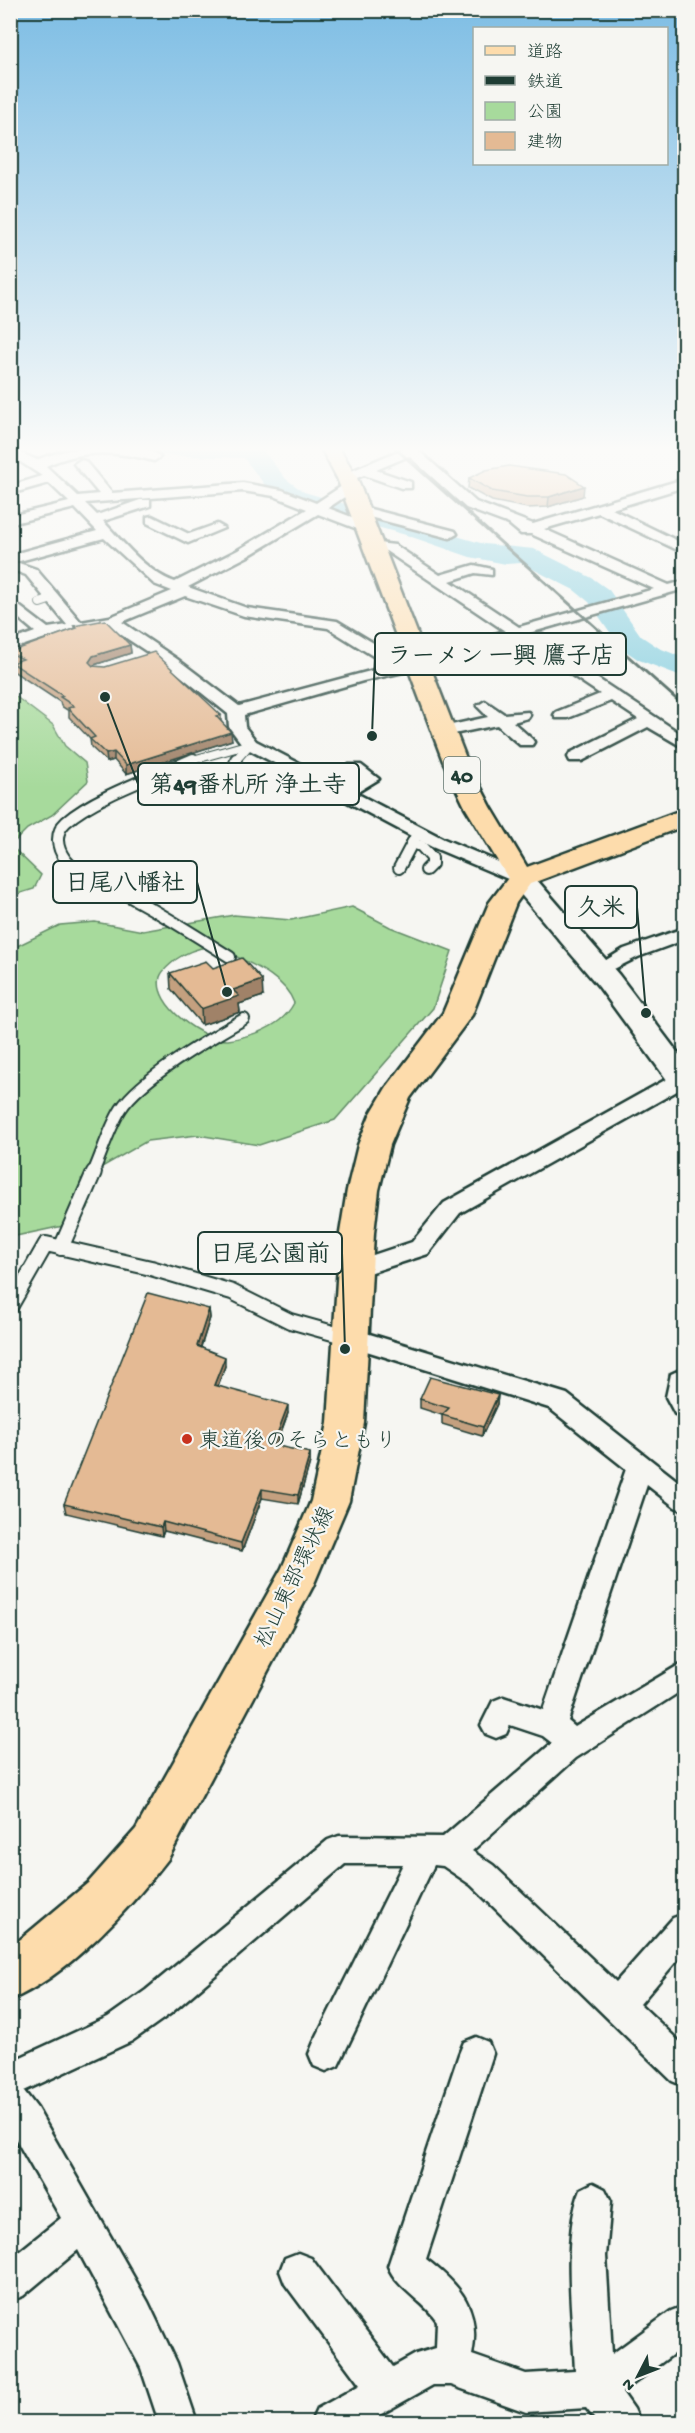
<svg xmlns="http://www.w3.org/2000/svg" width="695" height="2433" viewBox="0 0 695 2433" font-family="'Gochi Hand','Klee One',sans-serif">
<rect width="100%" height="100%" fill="#f6f6f2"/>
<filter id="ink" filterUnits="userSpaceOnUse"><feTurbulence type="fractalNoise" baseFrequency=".0167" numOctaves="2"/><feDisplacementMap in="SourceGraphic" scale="12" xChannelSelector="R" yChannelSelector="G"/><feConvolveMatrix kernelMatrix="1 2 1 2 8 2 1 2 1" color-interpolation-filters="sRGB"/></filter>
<g filter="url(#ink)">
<g fill="#a7da9c" stroke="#638c68" stroke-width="1.5" fill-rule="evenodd">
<path d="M11,693L53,725L65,746L85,763L88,781L52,815L27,829L11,845Z"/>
<path d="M10,845L41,875L34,889L11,896Z"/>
<path d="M352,907L390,927L452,951L433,1008L335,1120L259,1145L198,1135L147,1141L81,1179L90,1205L77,1223L11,1237V949L60,925L95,922L143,931L234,915L291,920ZM209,947L221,949C246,962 284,975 294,1003C286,1018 275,1025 259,1032C250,1035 239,1039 228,1040C204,1041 152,1005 160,977C162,970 170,965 175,960C185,953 197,948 209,947Z"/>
</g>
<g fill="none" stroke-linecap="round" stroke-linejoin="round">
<path fill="#7ecbdd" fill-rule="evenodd" d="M147,448H261L286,479L304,492L484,544L534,549L592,578L609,590L641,636L659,648L684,658V677L639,660L621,648L589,602L574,590L521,563L506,564L470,557L406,535L286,502L268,489L244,458L159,455L151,453Z"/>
<defs>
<g id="service-far2">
<path d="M40,603L52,599"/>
<path d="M189,761L250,744"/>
<path d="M235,761L249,745"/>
</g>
<g id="service-far1">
<path d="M193,759C156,776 94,797 66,822C54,833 57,848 65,859C81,879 111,886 132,898C166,916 198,937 230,957"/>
<path d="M236,759L234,770L241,775"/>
<path d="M412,843L421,846L432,858V864L426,870"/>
<path d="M399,868L418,832"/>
<path d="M93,1173C102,1153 109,1128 121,1109C141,1078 211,1038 244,1019"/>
</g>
<g id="service">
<path d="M61,1248L94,1172"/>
<path d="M10,1307L46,1244L151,1268L232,1292L290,1321L347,1337"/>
</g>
<g id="minor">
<path d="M10,448L37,460C62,448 139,436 160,457L154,461C116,451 82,449 46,466L78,496L99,494L74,464L80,460L85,461L112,493L243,483L282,490L316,503L345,484H355V490L328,508L370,524V530H360L318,514L248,556L188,587L247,608L337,621L405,662H411L412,657L505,631L386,551L368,548V542L395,545L440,575L474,565L492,569V575L475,573L450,581L519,627L654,589L531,534H521L509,524L466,508L409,456L376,470L411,482V488H401L364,475L347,482L340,478L342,475L405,448H422L419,451L476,502L533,524L684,479V487L612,509L684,544V553L599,513L544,529L669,585L684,581V589L529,633L684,736V748L648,727L582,761H570L568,757L570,753L638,719L611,701L568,718H556L554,715L556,712L600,694L515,637L415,664L414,669L408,671L363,681L244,715L245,727L256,741L343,786L359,779L347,769L349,765H361L379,779L356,793L444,839L527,874L530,878L527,882H515L432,847L244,747L229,727L228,714L167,665L108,626L48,637L10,650V641L35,632L10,611V599L48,628L67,625L26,575L10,569V555L97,531L75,508L10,524V516L69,502L49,483L10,494V486L42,476L10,455ZM243,491L274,496L307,509L238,550L175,582C146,572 124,543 103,521L150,506V500H140L97,515L85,503ZM104,538L154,584L172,591L110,617L81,622L36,569L16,562ZM185,596L244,616L328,628L389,666L239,706L177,659L122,622Z"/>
<path d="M670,448H684V456Z"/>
<path d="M359,506L455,531L457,534L450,538L354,513V507Z"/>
<path d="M152,516L189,534L217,524L224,528L188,543L147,523V517Z"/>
<path d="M485,701L504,714L528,712L530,715L528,718L513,722L532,739L534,742L532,745H520L497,725L444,736L436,731L438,728L488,717L477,706Z"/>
<path d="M684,928V940L638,957L600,976L590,970L624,949Z"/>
<path d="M684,1073V1087L460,1213L428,1254L357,1277L349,1275L345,1269L349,1263L412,1242L444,1203L676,1074Z"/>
<path d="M353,1329L567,1394L684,1486V1511L675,1507L647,1485L568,1721L575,1727L684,1662V1689L576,1758L472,1851L493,1865L616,1982L673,1918L684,1914V1952L640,2004L684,2046V2086L672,2081L471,1885L443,1866L434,1865L338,2066L326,2071L314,2066L309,2054L314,2042L403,1864H345L170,2014L132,2041L24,2091L37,2108L148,2302L177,2363L197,2422H159L141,2368L78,2250L23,2296L10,2301V2259L61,2218L10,2129V2062L108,2017L146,1990L328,1840L339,1836L443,1837L552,1743L543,1736L510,1725L506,1734L496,1738L486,1734L481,1725L493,1701L503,1697L543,1710L626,1469L549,1408L344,1344L341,1338L344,1332Z"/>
<path d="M684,1368V1417L675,1414L666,1397L671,1374Z"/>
<path d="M476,2037L488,2042L493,2054L426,2259C461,2286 481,2309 472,2355L526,2374L575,2371C573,2319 561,2236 581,2189L593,2183L605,2189L611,2201L606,2256L612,2354L671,2311L684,2306V2346L622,2392L634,2409L640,2422H597L586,2408L526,2412L451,2385H433L367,2422H311L317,2409L360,2385L285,2284L280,2271L285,2258L298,2253L311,2258L393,2367L416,2354L436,2348L437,2321C423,2300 397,2289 388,2266L459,2054L464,2042Z"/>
</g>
<path id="secondary" d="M521,870L530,872L619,975L684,1061V1091L673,1088L599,987L512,884L508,878L512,872Z"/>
<path id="primary" d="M321,448H339L357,478L467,761L491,807L527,867L684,809V826L530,884L516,903L472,1015L410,1098L390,1145L379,1190L374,1233L364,1423L349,1501L313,1586L168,1859C131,1907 67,1977 10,2000V1948L88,1883L136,1829L282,1568L311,1501L328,1423L340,1233L347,1190L358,1145L370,1115L386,1088L443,1013L489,903L508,878L465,807L443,761L337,478Z"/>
</defs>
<use href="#service-far2" stroke="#1f3d34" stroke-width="10"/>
<use href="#service-far1" stroke="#1f3d34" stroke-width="14"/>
<use href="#service" stroke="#1f3d34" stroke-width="18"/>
<use href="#minor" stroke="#1f3d34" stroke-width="5"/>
<use href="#secondary" stroke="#1f3d34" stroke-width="5"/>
<use href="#primary" stroke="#1f3d34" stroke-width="5"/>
<use href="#service-far2" stroke="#f6f6f2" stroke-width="8"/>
<use href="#service-far1" stroke="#f6f6f2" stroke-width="10"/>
<use href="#service" stroke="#f6f6f2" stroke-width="14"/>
<use href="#minor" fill="#f6f6f2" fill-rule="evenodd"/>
<use href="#secondary" fill="#f6f6f2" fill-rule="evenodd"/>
<use href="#primary" fill="#fddcac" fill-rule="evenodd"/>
<path stroke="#1f3d34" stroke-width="3" d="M395,448L684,706"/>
</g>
<g fill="#c4a07f" stroke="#1f3d34" stroke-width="1.5">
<path d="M469,478L583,496L548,507L527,508L492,501L468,488Z"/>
<path d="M74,626L130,645L131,653L94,665L93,666L221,715V721L232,740L126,774L114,760L107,762L91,747L90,739L69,717V711L61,706L60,702L13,671L12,663L14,662L10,661V652L74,629Z"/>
<path d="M213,968L263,996L239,1004L240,1012L202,1025L171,989L170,973Z"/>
<path d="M209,1309L210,1318L201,1347L225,1366L218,1386L288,1413L276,1446L310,1453V1462L298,1504L262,1498L242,1551L164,1531L162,1536L66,1513L64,1504Z"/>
<path d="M498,1395L497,1404L482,1436L442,1424V1415L420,1408V1399Z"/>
</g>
<g fill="#a08268" stroke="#1f3d34" stroke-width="1.5">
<path d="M584,486L583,496L548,507L549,497Z"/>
<path d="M130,645L131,653L94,665L90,670L89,662L93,656Z"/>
<path d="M231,732L232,740L126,774V765Z"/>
<path d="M114,752V760L107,762L106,754Z"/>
<path d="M262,980L263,996L239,1004L240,1012L202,1025L201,1009L233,990Z"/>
<path d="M209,1309L210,1318L198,1355L197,1346Z"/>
<path d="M225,1357V1366L215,1394L214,1385Z"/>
<path d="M498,1395L497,1404L482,1436L483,1427Z"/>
<path d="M288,1405V1413L273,1454V1445Z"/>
<path d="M310,1453V1462L298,1504V1495Z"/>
<path d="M262,1489V1498L242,1551L241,1543Z"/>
<path d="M163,1522L164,1531L162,1536L161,1527Z"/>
</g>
<g fill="#e4ba94" stroke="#1f3d34" stroke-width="1.5">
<path d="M509,466L566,474L584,486L549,497H527L492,491L469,478L486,470Z"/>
<path d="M105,620L130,645L93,656L89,662L93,666L105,667L154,652L221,715L216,716L231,732L126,765L114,752L106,754L90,739L95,737L68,708L74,706L60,697L63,696L12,663L23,659L10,653V652L77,628L74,626Z"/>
<path d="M242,958L262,980L233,990L239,996L201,1009L170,973L206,961L213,968Z"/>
<path d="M148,1293L209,1309L197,1346L225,1357L214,1385L288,1405L273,1445L310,1453L298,1495L262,1489L241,1543L163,1522L161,1527L64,1504Z"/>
<path d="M430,1377L498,1395L483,1427L442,1415L449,1408L420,1399Z"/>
</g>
</g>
<linearGradient id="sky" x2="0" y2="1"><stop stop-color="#7dbde4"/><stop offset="0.57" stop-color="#fbfbf9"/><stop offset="1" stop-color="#fbfbf9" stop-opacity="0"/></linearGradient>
<rect width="695" height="788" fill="url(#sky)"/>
<circle fill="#c8321e" stroke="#f6f6f2" stroke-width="2" cx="187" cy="1439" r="6"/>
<g text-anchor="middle" stroke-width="4.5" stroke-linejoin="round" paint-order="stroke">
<rect fill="#f6f6f2" stroke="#60746d" stroke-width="1.5" x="444" y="757" width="36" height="36" rx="4.5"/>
<g font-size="21" font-weight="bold" fill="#1f3d34">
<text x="462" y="782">40</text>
</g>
<g font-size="22" fill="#1f3d34" stroke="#f6f6f2" text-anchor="start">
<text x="199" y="1447">東道後のそらともり</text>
</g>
<g font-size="22" fill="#1f3d34" stroke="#f6f6f2">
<text transform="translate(293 1576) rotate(-64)" y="8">松山東部環状線</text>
</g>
</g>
<path fill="none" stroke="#1f3d34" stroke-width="2" d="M372 736L375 654M105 697L138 784M227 992L197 882M646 1013L637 907M345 1349L342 1253"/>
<g fill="#1f3d34" stroke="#f6f6f2" stroke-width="2">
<circle cx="372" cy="736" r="6"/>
<circle cx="105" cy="697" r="6"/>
<circle cx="227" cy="992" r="6"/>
<circle cx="646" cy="1013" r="6"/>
<circle cx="345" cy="1349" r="6"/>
</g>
<g fill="#f6f6f2" stroke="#1f3d34" stroke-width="2">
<rect x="375" y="633" width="251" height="42" rx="6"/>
<rect x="138" y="763" width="221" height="42" rx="6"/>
<rect x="53" y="861" width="144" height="42" rx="6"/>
<rect x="565" y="886" width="72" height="42" rx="6"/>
<rect x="198" y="1232" width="144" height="42" rx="6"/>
</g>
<g font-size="24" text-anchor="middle" font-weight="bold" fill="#1f3d34">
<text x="501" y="663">ラーメン 一興 鷹子店</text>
<text x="248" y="792">第49番札所 浄土寺</text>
<text x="125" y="890">日尾八幡社</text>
<text x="601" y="915">久米</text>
<text x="270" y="1261">日尾公園前</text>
</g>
<rect width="695" height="2433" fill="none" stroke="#f6f6f2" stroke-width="36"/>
<rect x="18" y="18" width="659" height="2397" fill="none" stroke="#1f3d34" stroke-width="2" filter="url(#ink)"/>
<rect x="473" y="27" width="195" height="138" fill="#f6f6f2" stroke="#a0aca6" stroke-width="1.5"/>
<rect x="485" y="46" width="30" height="9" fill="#fddcac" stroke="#a0aca6" stroke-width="1.5"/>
<text x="527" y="57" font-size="18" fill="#1f3d34">道路</text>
<rect x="485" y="76" width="30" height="9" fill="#1f3d34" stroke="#a0aca6" stroke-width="1.5"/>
<text x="527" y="87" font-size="18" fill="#1f3d34">鉄道</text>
<rect x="485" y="102" width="30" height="18" fill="#a7da9c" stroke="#a0aca6" stroke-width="1.5"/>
<text x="527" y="117" font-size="18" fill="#1f3d34">公園</text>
<rect x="485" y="132" width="30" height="18" fill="#e4ba94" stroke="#a0aca6" stroke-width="1.5"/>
<text x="527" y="147" font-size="18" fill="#1f3d34">建物</text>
<g transform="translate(638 2376) rotate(228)" stroke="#f6f6f2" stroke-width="4.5" paint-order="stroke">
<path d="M0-4.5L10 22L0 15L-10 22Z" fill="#1f3d34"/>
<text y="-9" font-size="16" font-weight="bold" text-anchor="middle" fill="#1f3d34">N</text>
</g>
</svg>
